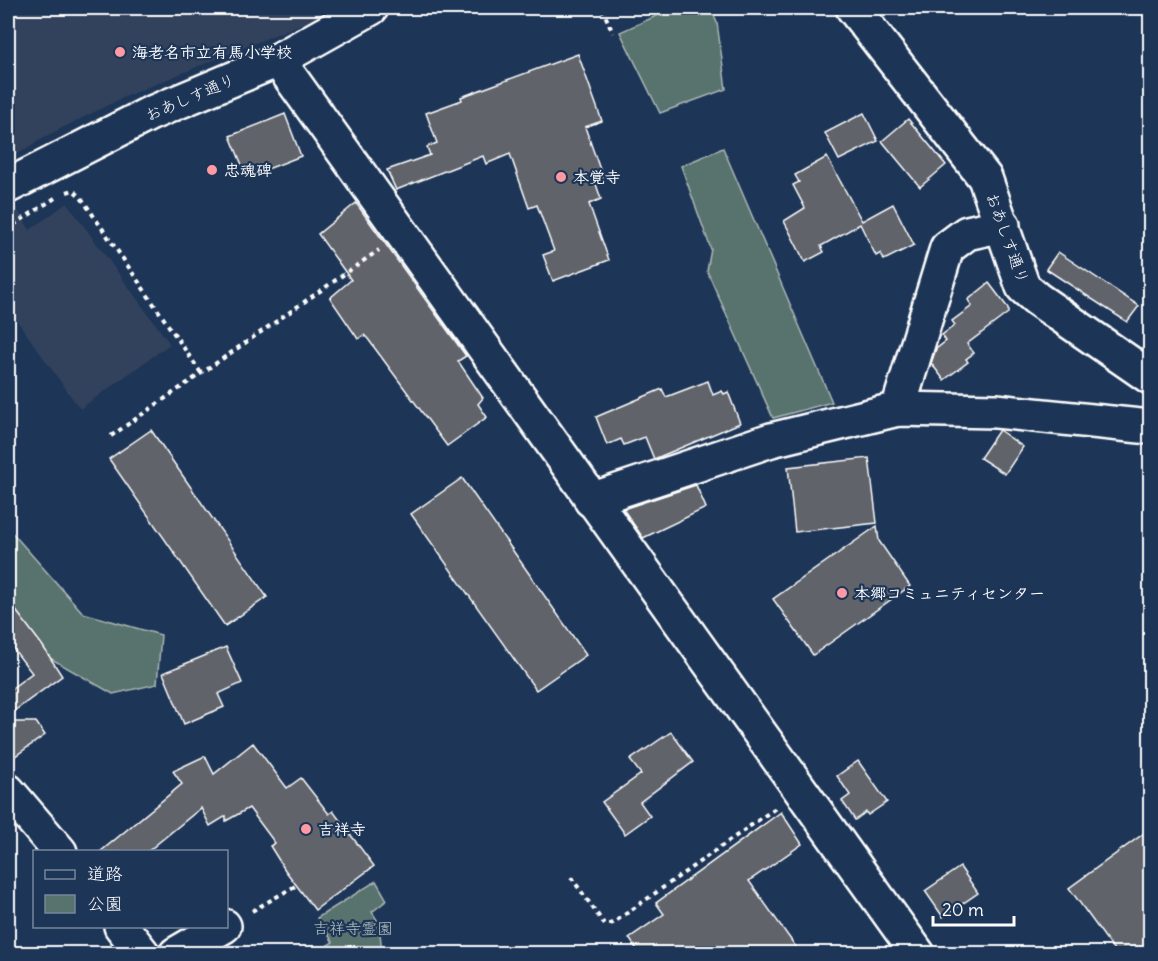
<svg xmlns="http://www.w3.org/2000/svg" width="1158" height="961" viewBox="0 0 1158 961" font-family="Delius,'Klee One',sans-serif">
<rect width="100%" height="100%" fill="#1d3557"/>
<filter id="ink" filterUnits="userSpaceOnUse"><feTurbulence type="fractalNoise" baseFrequency=".0167" numOctaves="2"/><feDisplacementMap in="SourceGraphic" scale="12" xChannelSelector="R" yChannelSelector="G"/><feConvolveMatrix kernelMatrix="1 2 1 2 8 2 1 2 1" color-interpolation-filters="sRGB"/></filter>
<g filter="url(#ink)">
<g fill="#31435d">
<path d="M8,8H340L124,97L44,137L8,160Z"/>
<path d="M8,194L30,230L67,203L170,344L80,409L8,308V230L10,228Z"/>
</g>
<g fill="#58726e" stroke="#acb8b6" stroke-width="1.5">
<path d="M674,8H711L717,23L726,89L660,113L620,32Z"/>
<path d="M723,148L832,402L773,418L707,271L711,249L681,166Z"/>
<path d="M8,528L83,613L161,635L157,684L113,694L48,657L8,611Z"/>
<path d="M376,881L387,900L372,912L379,923L382,953H315L333,942L317,918Z"/>
</g>
<g fill="#60636a" stroke="#fff" stroke-width="1.5">
<path d="M578,54L602,121L585,127L604,181L596,184L601,199L589,204L609,260L553,281L543,255L554,251L537,205L529,208L510,154L486,164L483,156L396,190L387,170L430,155L427,147L437,143L426,113L462,100L461,97Z"/>
<path d="M864,113L878,141L839,160L825,133Z"/>
<path d="M285,114L301,156L247,177L230,136Z"/>
<path d="M908,119L946,165L920,187L882,141Z"/>
<path d="M827,157L862,221L893,204L914,245L884,260L881,253L876,256L860,224L821,246L824,252L805,262L784,221L805,208L793,185L799,182L795,175Z"/>
<path d="M356,203L466,356L458,361L483,398L478,404L487,417L447,446L368,339L364,335L358,339L330,298L351,280L318,234Z"/>
<path d="M1058,252L1139,306L1127,322L1046,269Z"/>
<path d="M989,283L1008,308V313L967,344L974,353L966,359L968,362L944,380L931,363L936,349L946,341L942,335L955,325L952,321L972,306L968,300Z"/>
<path d="M708,381L713,395L722,391L724,394L728,392L740,423L654,459L645,437L624,445L621,439L607,445L596,417L662,389L666,397Z"/>
<path d="M151,430L267,597L225,626L109,459Z"/>
<path d="M999,430L1023,447L1005,474L980,458Z"/>
<path d="M869,458L877,523L795,532L788,467Z"/>
<path d="M462,478L586,655L536,690L411,514Z"/>
<path d="M696,485L706,508L643,538L623,509Z"/>
<path d="M877,526L879,541L910,586L813,655L773,599Z"/>
<path d="M8,600L42,645L62,676L10,714L8,691L32,673L8,642Z"/>
<path d="M226,647L242,683L218,694L224,707L184,724L163,673Z"/>
<path d="M8,722H36L45,735L8,761Z"/>
<path d="M671,732L693,762L640,802L650,816L625,834L602,802L641,774L630,760Z"/>
<path d="M253,743L287,788L301,778L329,814L333,811L374,866L315,910L285,870L270,846L275,843L249,808L226,821V816L210,826L201,808L147,852H100L182,784L173,771L205,756L214,774Z"/>
<path d="M858,761L887,802L868,815L866,812L855,820L842,801L850,795L837,776Z"/>
<path d="M781,812L802,844L749,881L801,954H640L629,938L664,914L656,903Z"/>
<path d="M1150,829V954H1117L1069,888Z"/>
<path d="M960,867L978,893L943,917L925,891Z"/>
</g>
<g fill="none" stroke-linecap="round" stroke-linejoin="round">
<defs>
<g id="minor">
<path d="M853,8L985,178L1023,287L1037,299L1150,377"/>
<path d="M278,60L918,954"/>
<path d="M8,186L149,114L278,60L371,8"/>
<path d="M898,409L947,248L967,233L1003,225"/>
<path d="M591,500L771,440L898,409L996,411L1150,427"/>
<path d="M8,791L60,852"/>
<path d="M121,926L143,954"/>
<path d="M176,954L224,926"/>
</g>
</defs>
<use href="#minor" stroke="#fff" stroke-width="38"/>
<g stroke="#fff" stroke-width="4" stroke-dasharray="4.5 4.5" stroke-linecap="butt">
<path d="M602,8L613,33"/>
<path d="M67,192L73,190L80,196L201,373"/>
<path d="M9,215L15,224L55,198"/>
<path d="M111,436L379,250"/>
<path d="M571,877L605,925L613,923L777,807"/>
<path d="M252,911L297,885"/>
</g>
<use href="#minor" stroke="#1d3557" stroke-width="33"/>
</g>
</g>
<g fill="#ff9aa2" stroke="#1d3557" stroke-width="2">
<circle cx="120" cy="52" r="6"/>
<circle cx="212" cy="170" r="6"/>
<circle cx="561" cy="177" r="6"/>
<circle cx="842" cy="593" r="6"/>
<circle cx="306" cy="829" r="6"/>
</g>
<g text-anchor="middle" stroke-width="4.5" stroke-linejoin="round" paint-order="stroke">
<g font-size="16" font-weight="bold" fill="#fff" stroke="#1d3557" text-anchor="start">
<text x="132" y="58">海老名市立有馬小学校</text>
<text x="224" y="176">忠魂碑</text>
<text x="573" y="183">本覚寺</text>
<text x="854" y="599">本郷コミュニティセンター</text>
<text x="318" y="835">吉祥寺</text>
</g>
<g font-size="16" fill="#fff" stroke="#1d3557">
<text transform="translate(190 97) rotate(-23)" y="6">おあしす通り</text>
<text transform="translate(1008 238) rotate(70)" y="6">おあしす通り</text>
</g>
<g font-size="16" fill="#b4c0be" stroke="#1d3557">
<text x="353" y="934">吉祥寺霊園</text>
</g>
</g>
<rect width="1158" height="961" fill="none" stroke="#1d3557" stroke-width="30"/>
<rect x="15" y="15" width="1128" height="931" fill="none" stroke="#fff" stroke-width="2" filter="url(#ink)"/>
<rect x="33" y="850" width="195" height="78" fill="#1d3557" stroke="#77869a" stroke-width="1.5"/>
<rect x="45" y="870" width="30" height="9" fill="#1d3557" stroke="#77869a" stroke-width="1.5"/>
<text x="87" y="880" font-size="18" fill="#ffffff">道路</text>
<rect x="45" y="895" width="30" height="18" fill="#58726e" stroke="#77869a" stroke-width="1.5"/>
<text x="87" y="910" font-size="18" fill="#ffffff">公園</text>
<path d="M933 916v9h81v-9" fill="none" stroke="#ffffff" stroke-width="3"/>
<text x="942" y="916" font-size="18" fill="#ffffff" stroke="#1d3557" stroke-width="4.5" paint-order="stroke">20 m</text>
</svg>
